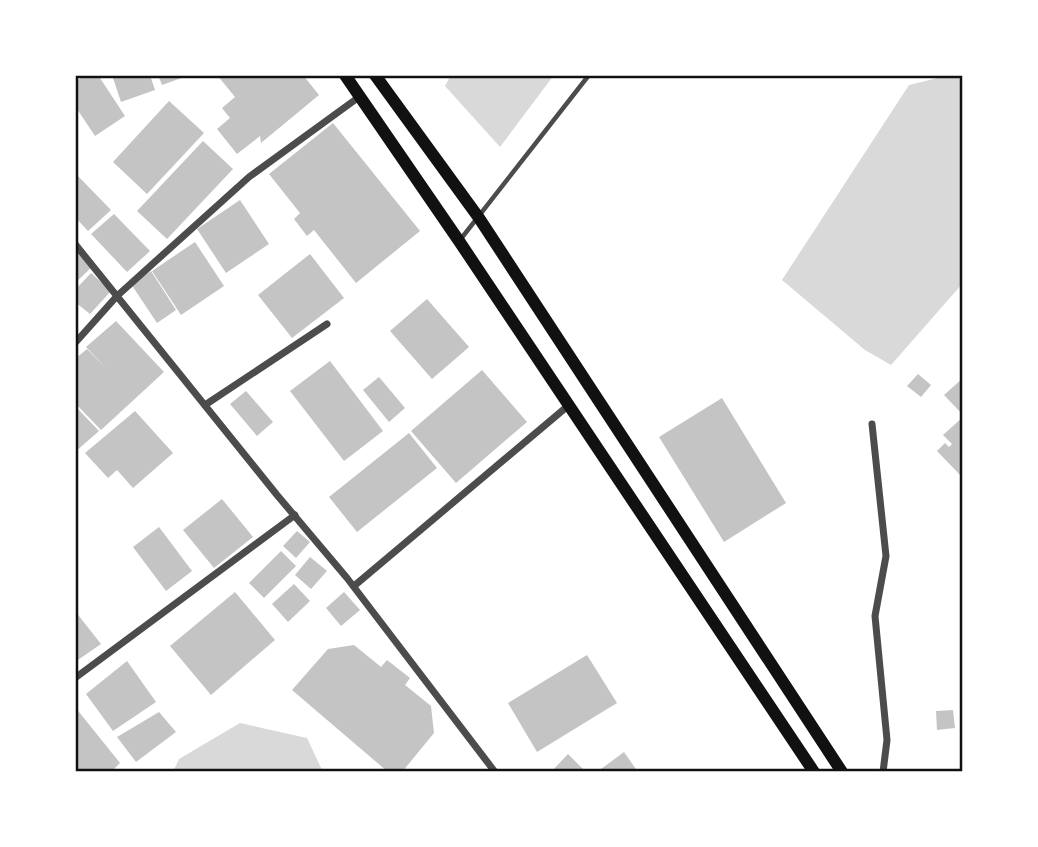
<svg xmlns="http://www.w3.org/2000/svg" width="1038" height="847" viewBox="0 0 1038 847" font-family="Raleway,sans-serif">
<rect width="100%" height="100%" fill="#fff"/>
<g fill="#d9d9d9">
<path d="M451,75H554L500,147L445,86Z"/>
<path d="M950,75H955L963,82V283L891,365L865,350L782,280L909,85Z"/>
<path d="M240,723L307,738L323,772H173L179,759Z"/>
</g>
<g fill="#c4c4c4">
<path d="M85,75H98L125,116L95,136L75,106V82Z"/>
<path d="M112,75H150L155,90L121,102Z"/>
<path d="M158,75H187V76L162,85Z"/>
<path d="M217,75H303L319,95L261,143L260,136L237,154L217,129L230,118L222,108L235,97Z"/>
<path d="M169,101L204,133L147,194L113,162Z"/>
<path d="M333,123L420,231L356,283L314,230L307,236L294,219L300,213L269,174Z"/>
<path d="M203,141L233,169L167,239L137,211Z"/>
<path d="M75,173L111,210L88,231L75,217Z"/>
<path d="M240,200L269,244L226,273L197,229Z"/>
<path d="M114,214L150,251L127,272L91,234Z"/>
<path d="M195,242L224,286L181,315L152,271Z"/>
<path d="M75,249L93,266L75,283Z"/>
<path d="M310,254L344,298L292,338L258,295Z"/>
<path d="M151,271L176,310L157,323L131,284Z"/>
<path d="M91,273L111,291L90,314L75,302V290Z"/>
<path d="M427,299L469,347L432,379L390,331Z"/>
<path d="M116,321L164,372L101,430L75,403V359L87,349L107,369L86,347Z"/>
<path d="M330,361L383,431L344,461L290,391Z"/>
<path d="M482,370L527,422L456,483L411,431Z"/>
<path d="M918,374L931,385L921,397L907,386Z"/>
<path d="M379,377L405,408L389,422L363,390Z"/>
<path d="M963,378V415L944,395Z"/>
<path d="M246,391L273,422L257,436L230,404Z"/>
<path d="M722,398L786,503L724,542L659,437Z"/>
<path d="M75,406L99,431L75,452Z"/>
<path d="M135,411L173,453L133,488L117,470L108,478L85,453Z"/>
<path d="M963,417V478L937,451L945,443L949,447L952,444L943,435Z"/>
<path d="M409,433L437,468L357,532L329,497Z"/>
<path d="M222,499L253,537L214,568L183,530Z"/>
<path d="M159,527L192,571L166,591L133,547Z"/>
<path d="M297,531L310,542L296,558L283,546Z"/>
<path d="M281,551L296,566L264,598L249,583Z"/>
<path d="M310,557L327,571L311,589L295,575Z"/>
<path d="M294,584L310,601L288,622L272,604Z"/>
<path d="M235,592L275,640L211,695L170,646Z"/>
<path d="M344,592L360,610L341,626L326,608Z"/>
<path d="M75,611L101,644L75,662Z"/>
<path d="M354,645L381,667L387,660L410,678L405,685L431,706L434,733L402,772H388L292,690L328,649Z"/>
<path d="M587,655L617,703L537,752L508,703Z"/>
<path d="M127,661L156,702L113,731L86,694Z"/>
<path d="M75,707L120,763L111,772H75Z"/>
<path d="M953,710L955,728L937,730L936,711Z"/>
<path d="M159,712L176,732L136,762L117,737Z"/>
<path d="M624,752L638,772H597Z"/>
<path d="M568,754L586,772H551Z"/>
</g>
<g fill="none" stroke-linecap="round" stroke-linejoin="round">
<path stroke="#4c4c4c" stroke-width="4.5" d="M460,240L589,75"/>
<g stroke="#4c4c4c" stroke-width="7">
<path d="M75,244L277,495L347,578L495,772"/>
<path d="M75,343L117,296L249,177L359,97"/>
<path d="M205,405L327,324"/>
<path d="M872,424L886,556L875,616L887,740L883,772"/>
<path d="M354,586L569,405"/>
<path d="M75,678L295,515"/>
</g>
<g stroke="#111" stroke-width="12">
<path d="M345,75L459,241L814,772"/>
<path d="M375,75L479,218L842,772"/>
</g>
</g>
<rect width="1038" height="847" fill="none" stroke="#ffffff" stroke-width="154"/>
<rect x="77" y="77" width="884" height="693" fill="none" stroke="#111" stroke-width="2.5"/>
</svg>
